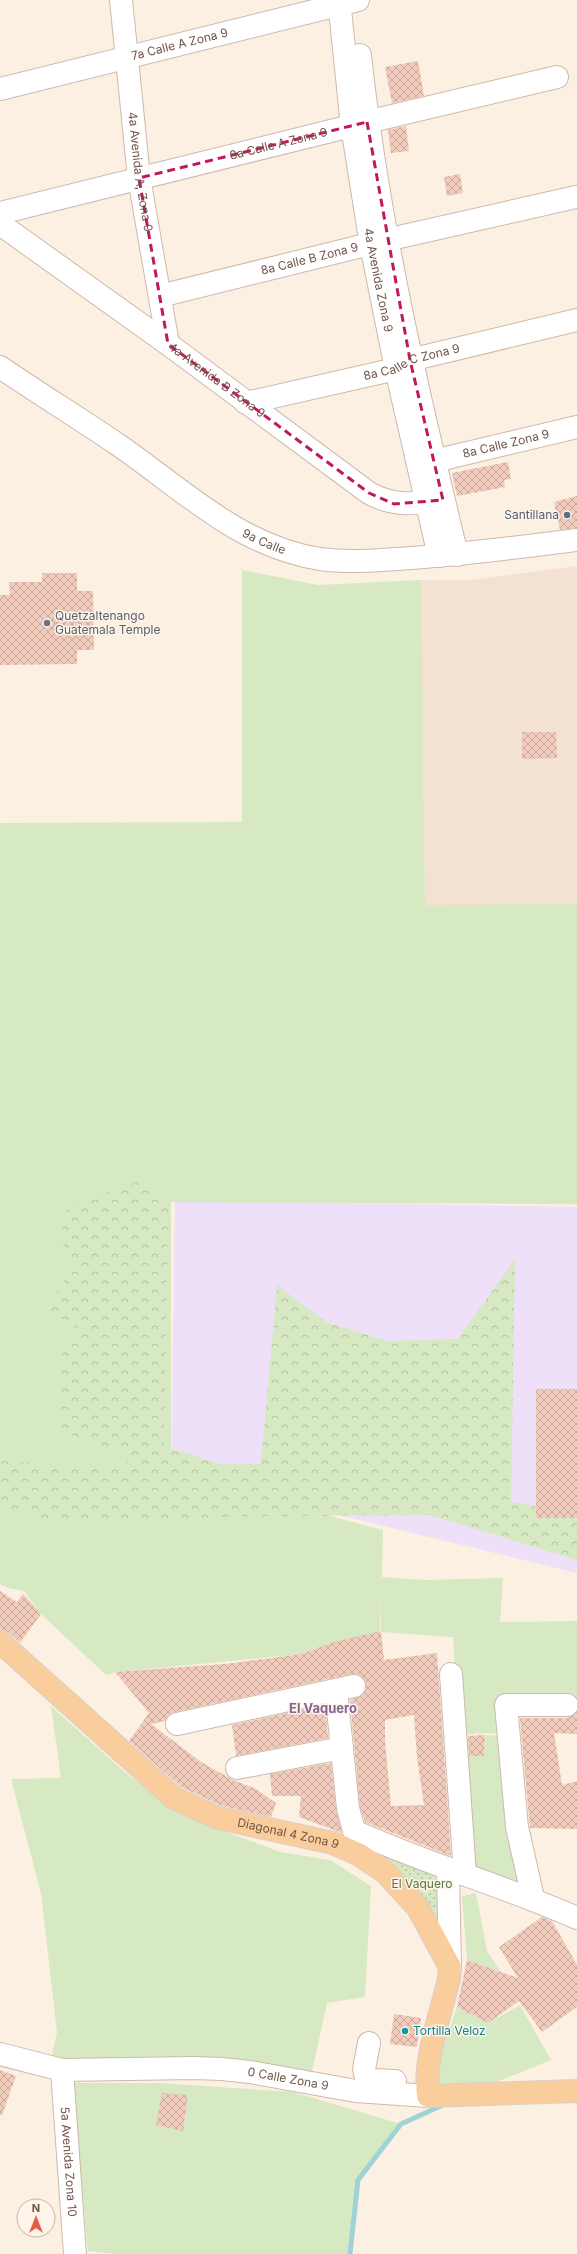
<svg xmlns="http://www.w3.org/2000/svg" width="577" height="2254" viewBox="0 0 577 2254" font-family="Inter,sans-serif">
<defs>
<pattern id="forest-crowns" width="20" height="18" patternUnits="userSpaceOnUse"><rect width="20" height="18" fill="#d6e9c2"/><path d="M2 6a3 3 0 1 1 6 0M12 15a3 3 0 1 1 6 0" fill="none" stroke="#b2bfa0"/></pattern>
<pattern id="park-dots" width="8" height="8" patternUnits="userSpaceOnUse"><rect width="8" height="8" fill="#d6e9c2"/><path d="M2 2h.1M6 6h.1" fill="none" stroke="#b2bfa0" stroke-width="1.8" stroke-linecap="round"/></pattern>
<pattern id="building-cross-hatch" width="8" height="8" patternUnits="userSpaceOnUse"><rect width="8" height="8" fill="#f1cbbb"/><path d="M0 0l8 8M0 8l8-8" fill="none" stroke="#c8a79a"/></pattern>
</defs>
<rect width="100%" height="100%" fill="#fcf0e3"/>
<path fill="#f3e1d1" d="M577,566V904L425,906L421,580H471Z"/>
<path fill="#ede0f8" d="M175,1200L577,1207V1573L171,1474Z"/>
<g fill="#d6e9c2">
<path d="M242,570L318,585L421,580L425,905L577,904V1204L171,1202V1474L383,1530L382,1577L425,1580L503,1578L500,1622L577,1621V1702L502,1699V1733L459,1734L453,1637L381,1632V1595L380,1632L302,1654L116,1672L106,1675L41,1614L24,1591L8,1588L0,1584V823L242,822Z"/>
<path d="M51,1706L127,1774L184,1816L280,1852L330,1860L371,1886L365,1997L327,2003L311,2076L51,2059L57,2032L41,1893L11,1779L61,1778Z"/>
<path d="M486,1735L504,1736L527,1892L469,1872L460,1756H484Z"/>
<path d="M476,1893L487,1951L501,1972L467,1960L462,1896Z"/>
<path d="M520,2005L551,2060L484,2087L434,2089L440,2056L457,2007L488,2023Z"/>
<path d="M72,2083H159L293,2092L401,2124L358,2180L350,2254H115L88,2251Z"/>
</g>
<path fill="url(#forest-crowns)" d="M146,1178L168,1209L164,1446L219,1464H261L277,1285L326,1322L387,1341L458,1339L515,1259L511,1502L577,1514V1560L430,1515L276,1516L51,1521L0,1506V1461L128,1469L127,1455L57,1430L63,1343L82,1331L45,1308L75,1266L60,1240L68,1205Z"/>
<path fill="url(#park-dots)" d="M367,1839L435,1874L442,1927L365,1852Z"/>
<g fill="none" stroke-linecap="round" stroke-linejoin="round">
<path stroke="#9ed4d7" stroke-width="5" d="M350,2254L358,2180L401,2124L443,2105"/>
</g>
<g fill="url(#building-cross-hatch)" fill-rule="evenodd">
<path d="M418,61L424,96L392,103L385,67Z"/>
<path d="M406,126L409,151L391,153L388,130Z"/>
<path d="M460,174L463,193L447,196L444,177Z"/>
<path d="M508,462L511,479L504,480L505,487L457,496L452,473Z"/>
<path d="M577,496V528L560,530L554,502Z"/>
<path d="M42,573H77V591H93L94,650H77V664L0,665V595H10L9,582H42Z"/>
<path d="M522,732H556L557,758L522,759Z"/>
<rect x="536" y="1389" width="41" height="129"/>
<path d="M0,1591L17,1602L23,1594L41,1614L20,1643L8,1632L0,1630Z"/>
<path d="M381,1631L384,1660L437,1653L451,1856L365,1822L360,1806L350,1700L362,1695L366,1690V1683L358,1674H351L174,1712L168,1715L165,1721L151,1724L201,1762L233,1780L256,1789L276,1803L271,1817L222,1806L181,1787L129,1741L149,1713L115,1672L225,1664L302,1654L334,1642ZM414,1715L417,1757L424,1805L391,1806L385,1741V1720Z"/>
<path d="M325,1705L328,1738L236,1756L232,1725Z"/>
<path d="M577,1712V1734L554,1733L562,1785L577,1781V1829L530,1828L520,1718H567Z"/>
<path d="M485,1735L484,1756H469L468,1736Z"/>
<path d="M331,1763L336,1809L342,1833L299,1817L301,1796H272L270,1774Z"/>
<path d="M542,1917L552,1921L577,1965V2007L542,2032L519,2001L488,2023L457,2007L467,1960L518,1978L499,1947Z"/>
<path d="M394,2014L421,2018L417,2047L390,2044Z"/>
<path d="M0,2070L16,2076L2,2115H0Z"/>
<path d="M162,2093L188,2095L183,2131L156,2125Z"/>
</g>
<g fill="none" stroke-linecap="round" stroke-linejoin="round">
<defs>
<g id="minor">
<path id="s1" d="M121,0L139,178L168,344"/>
<path id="s2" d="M339,0L352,126L371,245L396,369L439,556"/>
<path d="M360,55C378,224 417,389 457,555"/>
<path id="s3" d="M0,89L358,0"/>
<path id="s4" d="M0,213L367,122L557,77"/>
<path id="s5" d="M0,224L168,344L369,493C394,507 415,504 442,500"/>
<path id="s6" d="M160,296L386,240L576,197"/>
<path id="s7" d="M0,367C38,393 77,417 114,442C181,487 237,546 320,559C351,563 382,560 412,558C467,554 522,547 577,540"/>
<path id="s8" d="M246,403L396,369L410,360L577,320"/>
<path id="s9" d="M434,461L577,427"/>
<path d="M451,1674L465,1875"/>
<path d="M336,1690L348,1808L354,1831C427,1864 504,1886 577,1918"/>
<path d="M177,1724L354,1686"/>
<path d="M237,1768L342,1748"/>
<path d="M448,1869L450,1967"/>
<path d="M533,1898L517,1827L506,1705H567"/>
<path d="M369,2043L364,2069L366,2077L374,2080L395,2081"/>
<path id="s10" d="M0,2054L62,2070L194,2068L222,2069L250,2072L356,2091L428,2096"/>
<path id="s11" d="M62,2070L75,2254"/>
</g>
<g id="major">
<path id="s12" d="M0,1642L174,1798L218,1818L333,1843L358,1854L385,1872L418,1908L450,1967L449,1979C440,2017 424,2057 428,2096L577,2091"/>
</g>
</defs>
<use href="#minor" stroke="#cfb8ad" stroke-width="24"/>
<use href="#major" stroke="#d8cfcc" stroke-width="24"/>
<use href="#minor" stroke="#fff" stroke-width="22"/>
<use href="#major" stroke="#facd9c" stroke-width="22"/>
</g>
<path fill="none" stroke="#c2185b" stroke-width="3" stroke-dasharray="8 5" stroke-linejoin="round" d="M367,122L410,360L443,500L394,504L369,493L168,344L139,178Z"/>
<circle fill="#5c6f8a" stroke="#fff4e9" stroke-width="1.5" cx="567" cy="515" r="4"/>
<circle fill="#6b7280" stroke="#fff4e9" stroke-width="1.5" cx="47" cy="623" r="4"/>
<circle fill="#0f9aa8" stroke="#fff4e9" stroke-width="1.5" cx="405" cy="2031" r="4"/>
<g text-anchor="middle" stroke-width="3" stroke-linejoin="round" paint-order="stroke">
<g font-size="12" fill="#735449" stroke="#fff4e9">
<text dy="4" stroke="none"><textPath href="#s3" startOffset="185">7a Calle A Zona 9</textPath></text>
<text dy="4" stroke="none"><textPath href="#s4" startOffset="287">8a Calle A Zona 9</textPath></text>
<text dy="4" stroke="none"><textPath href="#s1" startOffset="173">4a Avenida A, Zona 9</textPath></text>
<text dy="4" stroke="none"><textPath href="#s6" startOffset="154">8a Calle B Zona 9</textPath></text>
<text dy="4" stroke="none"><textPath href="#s2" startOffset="283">4a Avenida Zona 9</textPath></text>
<text dy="4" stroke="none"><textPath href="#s8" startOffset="171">8a Calle C Zona 9</textPath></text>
<text dy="4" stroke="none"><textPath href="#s5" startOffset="267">4a Avenida B Zona 9</textPath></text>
<text dy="4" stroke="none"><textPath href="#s9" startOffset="74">8a Calle Zona 9</textPath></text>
<text dy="4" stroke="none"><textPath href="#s7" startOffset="317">9a Calle</textPath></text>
<text dy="4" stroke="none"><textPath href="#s12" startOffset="354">Diagonal 4 Zona 9</textPath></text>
<text dy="4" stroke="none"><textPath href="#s10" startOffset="291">0 Calle Zona 9</textPath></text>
<text dy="4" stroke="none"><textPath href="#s11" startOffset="92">5a Avenida Zona 10</textPath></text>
</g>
<g font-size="12" fill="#4e5e75" stroke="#fff4e9" text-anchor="end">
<text x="559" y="519">Santillana</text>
</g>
<g font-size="12" fill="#5b616d" stroke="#fff4e9" text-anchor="start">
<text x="55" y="620">Quetzaltenango<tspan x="55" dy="14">Guatemala Temple</tspan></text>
</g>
<g font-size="12" fill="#577942" stroke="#fff4e9">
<text x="422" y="1888">El Vaquero</text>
</g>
<g font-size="12" fill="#0d838f" stroke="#fff4e9" text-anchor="start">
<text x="413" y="2035">Tortilla Veloz</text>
</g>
<g font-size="13" font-weight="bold" fill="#816597" stroke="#fff4e9">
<text x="323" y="1713">El Vaquero</text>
</g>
</g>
<g transform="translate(36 2218)"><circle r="19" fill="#fff4e9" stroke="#c7b4a9"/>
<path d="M0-3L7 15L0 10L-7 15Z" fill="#e55c49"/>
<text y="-6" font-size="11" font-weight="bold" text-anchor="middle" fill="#735449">N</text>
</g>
</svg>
